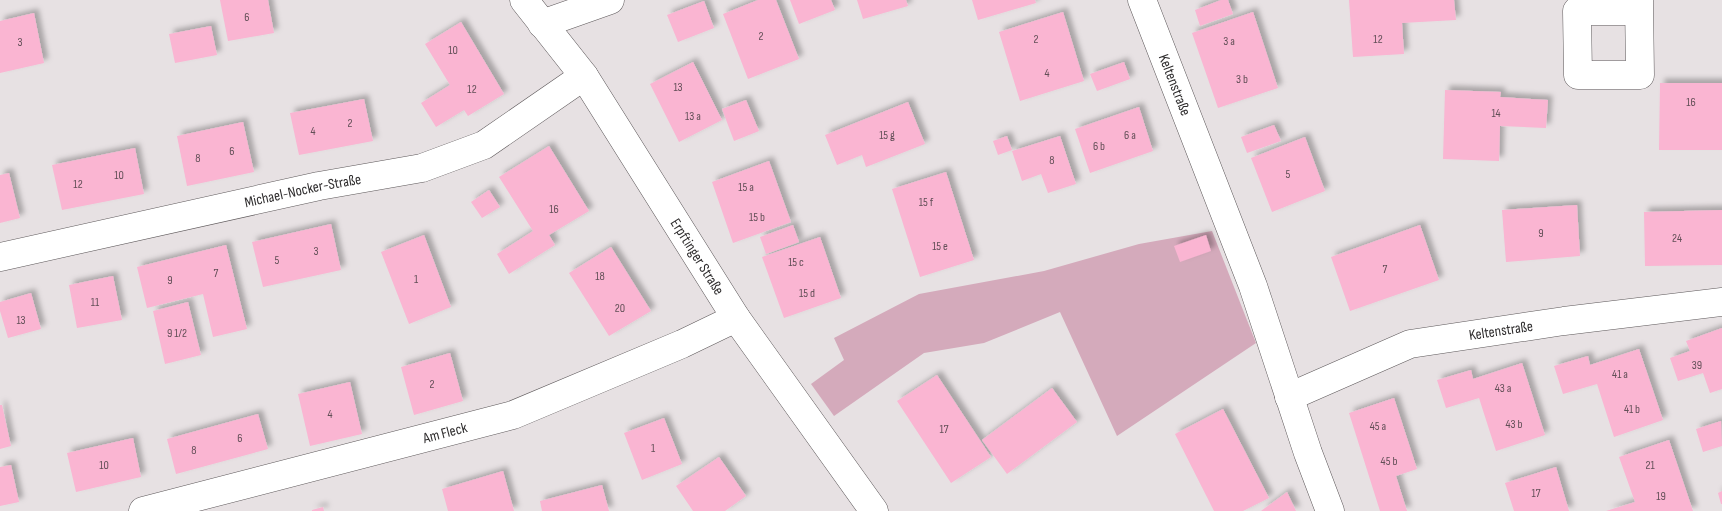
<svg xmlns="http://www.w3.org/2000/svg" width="1722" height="511" viewBox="0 0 1722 511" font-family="'Sofia Sans Condensed',sans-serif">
<defs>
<filter id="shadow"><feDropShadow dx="4.5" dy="-4.5" stdDeviation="2.5" flood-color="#0004"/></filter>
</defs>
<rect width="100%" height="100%" fill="#e7e1e3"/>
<path fill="#d4aabb" d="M1212,231L1256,343L1117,436L1060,312L984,343L924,353L834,416L811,384L844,360L834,338L919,294L1044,271L1139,244Z"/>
<g fill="#fab5d2" filter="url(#shadow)">
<path d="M220,0H268L274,33L228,41Z"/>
<path d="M758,0H776L799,59L748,79L723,14Z"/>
<path d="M790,0H831L835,10L799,24Z"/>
<path d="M857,0H906L908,6L863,19Z"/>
<path d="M972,0H1035L1036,3L978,20Z"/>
<path d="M1221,0H1228L1233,14L1200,26L1195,10Z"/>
<path d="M1349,0H1454L1456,20L1402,23L1404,54L1353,57Z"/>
<path d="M704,1L714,28L678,42L667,15Z"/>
<path d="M1063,12L1084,81L1020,101L999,32Z"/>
<path d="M1253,12L1278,88L1218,108L1192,33Z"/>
<path d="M34,13L44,63L0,73V21Z"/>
<path d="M461,22L504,94L468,116L464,110L436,127L421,103L450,85L425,44Z"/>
<path d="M211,26L217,55L175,63L169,34Z"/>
<path d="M693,62L722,120L679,142L650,84Z"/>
<path d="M1124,62L1130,79L1097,91L1090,74Z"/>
<path d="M1660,83H1722V150H1659Z"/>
<path d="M1445,90L1501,92L1500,97L1548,100L1546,128L1500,126L1499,161L1443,159Z"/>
<path d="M364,99L373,141L299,155L290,113Z"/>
<path d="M746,100L759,131L734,141L722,109Z"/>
<path d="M908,102L925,144L866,167L862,155L837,165L825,135Z"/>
<path d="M1139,107L1153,151L1090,173L1075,129Z"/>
<path d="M243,122L254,172L187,186L177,136Z"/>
<path d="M1274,125L1281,141L1247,153L1241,137Z"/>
<path d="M1007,136L1012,150L998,155L993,141Z"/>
<path d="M1060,136L1076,184L1048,193L1041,174L1022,181L1012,151Z"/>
<path d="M1305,137L1325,191L1272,212L1251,158Z"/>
<path d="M549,146L589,211L549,235L555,245L509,274L497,254L533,231L499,177Z"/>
<path d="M135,148L144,194L62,210L52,165Z"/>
<path d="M769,161L791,222L733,243L712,182Z"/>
<path d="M946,172L974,260L920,277L892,189Z"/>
<path d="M9,173L20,218L0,223V175Z"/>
<path d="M489,190L500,207L482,218L471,202Z"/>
<path d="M1577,205L1580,256L1506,262L1502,210Z"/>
<path d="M1722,210V265L1645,266L1644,212Z"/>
<path d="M331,224L341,270L263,287L252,242Z"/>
<path d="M793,225L799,242L766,254L760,237Z"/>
<path d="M1420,225L1439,280L1350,311L1331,257Z"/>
<path d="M424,235L451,307L409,324L381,252Z"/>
<path d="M1206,235L1211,251L1180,262L1174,246Z"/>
<path d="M820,237L841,298L784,318L762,257Z"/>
<path d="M226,245L247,329L213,337L203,294L147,308L137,267Z"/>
<path d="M611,247L651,311L609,336L569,273Z"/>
<path d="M113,276L122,320L77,328L69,285Z"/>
<path d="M31,293L41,329L8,338L0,311V302Z"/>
<path d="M188,302L201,355L165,364L153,311Z"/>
<path d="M1722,328V389L1710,393L1703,373L1678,381L1670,358L1690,351L1686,341Z"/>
<path d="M1639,349L1663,420L1614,437L1597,384L1563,394L1554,366L1588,356L1590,365Z"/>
<path d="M450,353L463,401L414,415L401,367Z"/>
<path d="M1522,363L1545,435L1496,451L1479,398L1446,408L1437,380L1471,370L1473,379Z"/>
<path d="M937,375L991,457L951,483L897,401Z"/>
<path d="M350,382L362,434L310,446L298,394Z"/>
<path d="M1052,388L1077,422L1007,474L982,440Z"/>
<path d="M1394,398L1417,469L1396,476L1407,511H1380L1349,413Z"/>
<path d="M0,405H2L11,446L0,449Z"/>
<path d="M1223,409L1269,498L1243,511H1214L1175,434Z"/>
<path d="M258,414L268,449L176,474L167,439Z"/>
<path d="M664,418L682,464L642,480L624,433Z"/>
<path d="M1721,421L1722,446L1703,452L1696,429Z"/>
<path d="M133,438L141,477L76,492L67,453Z"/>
<path d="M1669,440L1693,511H1606L1635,502L1619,457Z"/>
<path d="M719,457L746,496L725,511H693L676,486Z"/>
<path d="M11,465L19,502L0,506V467Z"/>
<path d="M1556,467L1569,511H1514L1505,483Z"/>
<path d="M503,471L514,511H448L442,489Z"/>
<path d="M602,485L609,511H542L540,501Z"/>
<path d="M1722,491V504H1721L1718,493Z"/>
<path d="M1287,492L1296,511H1261Z"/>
<path d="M323,507L324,511H312V510Z"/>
</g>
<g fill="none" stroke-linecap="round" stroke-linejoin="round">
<defs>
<g id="minor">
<path id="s1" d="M524,0L584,76L736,318L874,511"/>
<path id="s2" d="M1142,0L1253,286L1308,453L1330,511"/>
<path d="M1639,0L1640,75H1578L1577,11H1639"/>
<path d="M542,24L610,0"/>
<path id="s3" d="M0,257L319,186L422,168L484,145L584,76"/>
<path id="s4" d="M1289,397L1410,344L1564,321L1722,302"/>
<path id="s5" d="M143,511L513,415L682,344L736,318"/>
</g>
</defs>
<use href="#minor" stroke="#5d585a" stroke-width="29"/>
<use href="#minor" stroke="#fff" stroke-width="28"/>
</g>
<g text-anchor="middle" stroke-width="4" stroke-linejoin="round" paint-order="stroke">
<g font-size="12" fill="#624f57">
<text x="247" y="21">6</text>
<text x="761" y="40">2</text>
<text x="1036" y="43">2</text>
<text x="1378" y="43">12</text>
<text x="1229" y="45">3 a</text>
<text x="20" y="46">3</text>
<text x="453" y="54">10</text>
<text x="1047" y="77">4</text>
<text x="1242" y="83">3 b</text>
<text x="678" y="91">13</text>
<text x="472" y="93">12</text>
<text x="1691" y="106">16</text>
<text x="1496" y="117">14</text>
<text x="693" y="120">13 a</text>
<text x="350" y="127">2</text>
<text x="313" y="135">4</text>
<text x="887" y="139">15 g</text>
<text x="1130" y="139">6 a</text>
<text x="1099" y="150">6 b</text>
<text x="232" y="155">6</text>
<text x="198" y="162">8</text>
<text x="1052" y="164">8</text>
<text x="1288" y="178">5</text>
<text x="119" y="179">10</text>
<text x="78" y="188">12</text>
<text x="746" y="191">15 a</text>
<text x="926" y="206">15 f</text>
<text x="554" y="213">16</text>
<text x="757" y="221">15 b</text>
<text x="1541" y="237">9</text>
<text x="1677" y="242">24</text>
<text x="940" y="250">15 e</text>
<text x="316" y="255">3</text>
<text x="277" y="264">5</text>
<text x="796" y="266">15 c</text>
<text x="1385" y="273">7</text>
<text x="216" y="277">7</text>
<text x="600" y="280">18</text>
<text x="416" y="283">1</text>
<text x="170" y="284">9</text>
<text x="807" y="297">15 d</text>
<text x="95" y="306">11</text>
<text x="620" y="312">20</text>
<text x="21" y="324">13</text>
<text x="177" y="337">9 1/2</text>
<text x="1697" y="369">39</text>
<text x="1620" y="378">41 a</text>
<text x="432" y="388">2</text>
<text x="1503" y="392">43 a</text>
<text x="1632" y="413">41 b</text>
<text x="330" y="418">4</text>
<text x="1514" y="428">43 b</text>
<text x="1378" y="430">45 a</text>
<text x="944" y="433">17</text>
<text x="240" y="442">6</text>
<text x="653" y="452">1</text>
<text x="194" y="454">8</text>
<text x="1389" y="465">45 b</text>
<text x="104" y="469">10</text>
<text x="1650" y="469">21</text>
<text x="1536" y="497">17</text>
<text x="1661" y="500">19</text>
</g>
<g font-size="15" fill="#2f2d2e" stroke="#e7e1e3">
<text dy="5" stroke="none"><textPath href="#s2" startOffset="91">Keltenstraße</textPath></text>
<text dy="5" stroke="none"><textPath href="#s3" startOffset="310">Michael-Nocker-Straße</textPath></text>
<text dy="5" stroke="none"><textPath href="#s1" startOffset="310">Erpftinger Straße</textPath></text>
<text dy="5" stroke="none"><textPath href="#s4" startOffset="224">Keltenstraße</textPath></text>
<text dy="5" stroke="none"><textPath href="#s5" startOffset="312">Am Fleck</textPath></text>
</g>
</g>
</svg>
